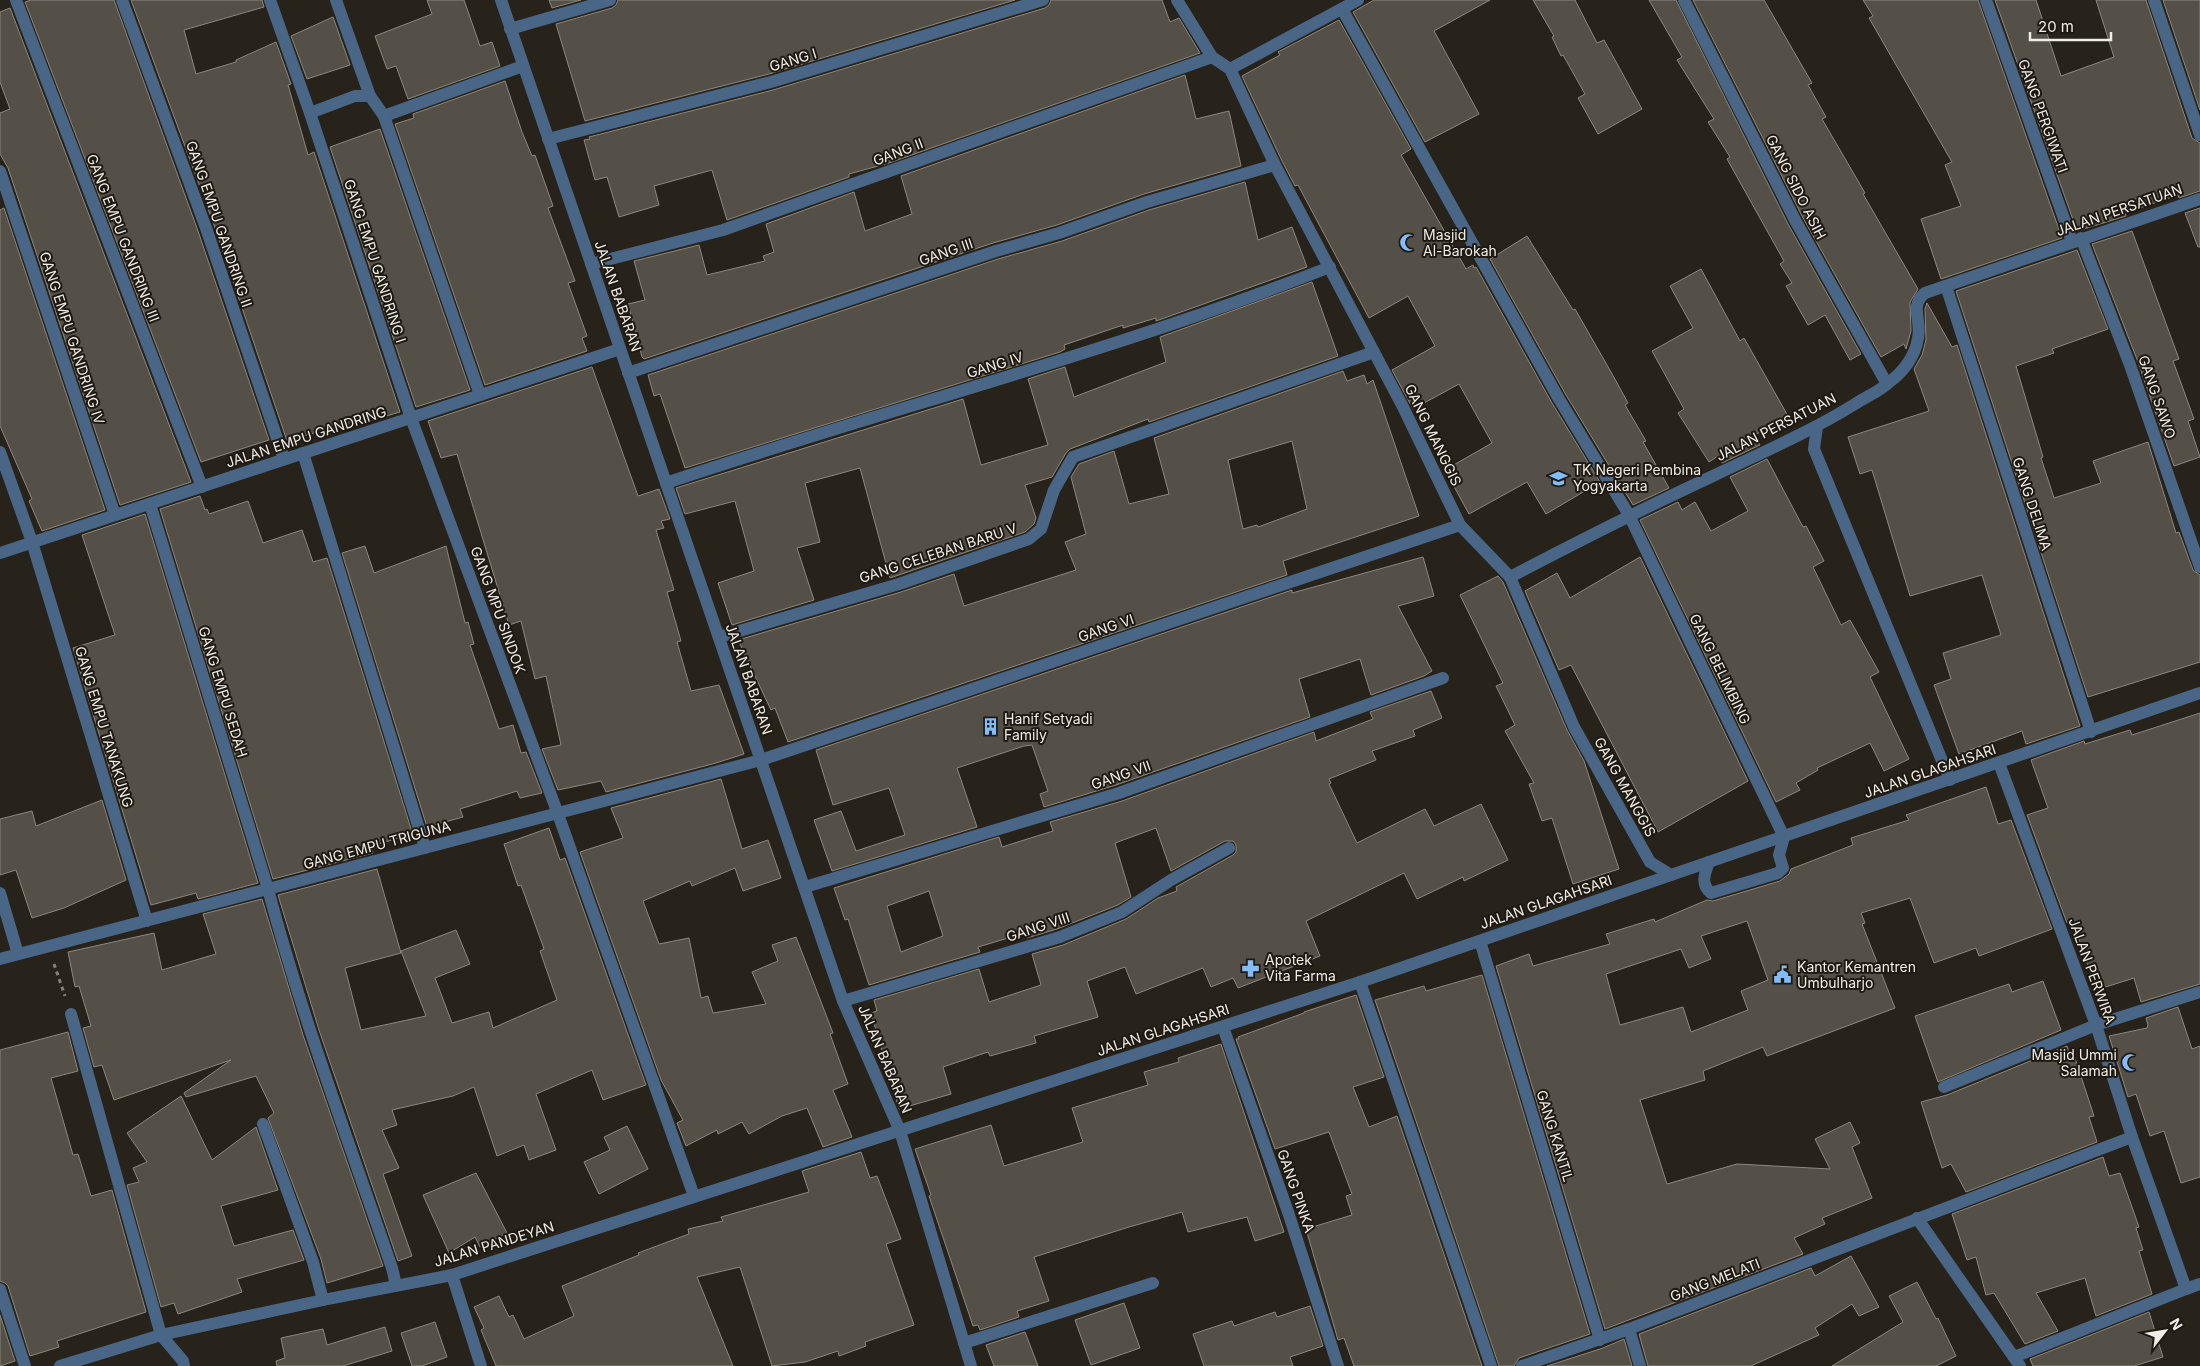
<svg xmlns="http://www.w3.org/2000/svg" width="2200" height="1366" viewBox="0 0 2200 1366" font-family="Inter,sans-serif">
<rect width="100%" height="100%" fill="#27231a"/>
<g fill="#555047" stroke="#8d887d" fill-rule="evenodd">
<path d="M31,0H114L198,231L269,440L201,462L25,2Z"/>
<path d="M131,0H262L264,7L184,30L196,74L236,62V60L276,42L291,84L288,85L308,155L314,152L400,412L348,427L347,423L287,441L214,225Z"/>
<path d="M427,0H464L480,46L492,42L500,66L408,99L396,66L387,69L375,36L432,14Z"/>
<path d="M549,0H581L552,8Z"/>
<path d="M618,0H1015L769,74L585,121L556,24L612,8L616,5Z"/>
<path d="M1051,0H1162L1170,22L1179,18L1200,53L889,163L849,174V177L727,220L712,170L654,186L659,205L619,217L607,177L595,180L584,140L590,139L589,137L773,90L1045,8L1049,5Z"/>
<path d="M1374,0H1490L1434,31L1479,114L1425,142L1353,12Z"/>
<path d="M1533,0H1575L1597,43L1604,40L1642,109L1598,134L1578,98L1585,94L1563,55L1561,56L1552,37L1554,36Z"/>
<path d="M1649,0H1676L1788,224L1861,354L1850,360L1825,315L1808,325L1786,286L1792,283L1780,264L1784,261L1727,159L1730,157L1708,122L1714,119L1677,60L1682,57Z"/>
<path d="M1693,0H1764L1812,83L1808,85L1826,117L1822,119L1865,193L1863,194L1918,289L1910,302L1911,331L1906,349L1904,344L1881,357L1802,216Z"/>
<path d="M1863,0H1978L2062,238L1941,279L1921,219L1961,206L1945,165L1952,162L1869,18L1873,16Z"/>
<path d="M1995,0H2036L2061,76L2114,57L2096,0H2146L2192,138L2200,143V191L2179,198L2178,195L2125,213L2126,216L2077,231Z"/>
<path d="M2163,0H2200V110Z"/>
<path d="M10,8L191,482L120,505L8,168L0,154V113L10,109L0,82V12Z"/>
<path d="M333,17L350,65L307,79L291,36Z"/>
<path d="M1339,20L1411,149L1401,155L1466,269L1473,265L1474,268L1476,267L1552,403L1600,482L1546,514L1527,482L1469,514L1445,470L1492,443L1459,384L1413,409L1392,370L1435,346L1408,296L1369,318L1298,185L1295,186L1282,161L1242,76L1280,55L1278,52Z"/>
<path d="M1185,75L1196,119L1229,111L1241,166L1144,194L1057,225L993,243L644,359L642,357L628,304L645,300L634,261L699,245L707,275L765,261L763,256L774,252L766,224L854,192L865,231L912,214L901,176Z"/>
<path d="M505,81L522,132L532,156L535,155L553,206L548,208L575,281L568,283L587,336L582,338L587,351L485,385L395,124L414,118L413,114Z"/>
<path d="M380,129L470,390L416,407L330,147Z"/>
<path d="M1245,182L1258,240L1292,227L1307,267L1156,321V318L1123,328V325L1064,345L1065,349L1060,352L685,468L660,394L654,396L648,375L998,259L1062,241L1149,210Z"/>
<path d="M4,208L105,510L42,531L29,501L32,499L0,426V210Z"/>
<path d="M2200,208V247H2198L2185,213Z"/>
<path d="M2132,231L2179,359L2173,361L2194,419L2188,421L2200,457L2174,466L2138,362L2092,244Z"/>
<path d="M1527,236L1573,310L1575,309L1611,372L1628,403L1625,405L1646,441L1643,442L1669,488L1633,505L1566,395L1490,259Z"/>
<path d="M2077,250L2108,329L2052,349L2054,353L2016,366L2043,457L2041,458L2054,498L2101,483L2093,461L2148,442L2176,533L2179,532L2193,570L2200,575V662L2088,697L1956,291Z"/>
<path d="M1701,269L1740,341L1744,338L1788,416L1755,435L1760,445L1722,463L1718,456L1709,462L1678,413L1684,409L1652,351L1693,328L1670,286Z"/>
<path d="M1312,282L1338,356L1149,422L1148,419L1070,449L1066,453L1052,477L1025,485L1036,518L1034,524L1025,532L890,578L860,468L805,483L820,542L797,548L814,600L732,625L718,583L754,571L735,501L685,514L676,488L963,399L981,465L1048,445L1028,379L1065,367L1074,397L1166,362L1160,337Z"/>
<path d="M1927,303L1952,347L1957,345L2080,726L2026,744L2022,731L1959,754L1934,685L1951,679L1943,653L2001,635L1982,575L1910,596L1872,470L1860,474L1848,437L1929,411L1914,369L1922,355L1926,340L1925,309Z"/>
<path d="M592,367L638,496L659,489L670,519L661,521L664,528L656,530L674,590L667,592L681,641L677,642L691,691L719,685L744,754L716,763L606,792L601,781L558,790L542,749L561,745L546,676L535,679L521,621L509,625L457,454L441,458L428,421Z"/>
<path d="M1343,371L1347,381L1364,375L1367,384L1373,380L1419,516L1283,561L1287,575L788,742L775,708L771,710L738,640L901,592L954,574L964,606L1076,570L1065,542L1086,534L1071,477L1079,464L1114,451L1129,504L1169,494L1154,438ZM1292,441L1307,509L1258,527L1257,525L1243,529L1228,460Z"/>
<path d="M1767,459L1803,527L1806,526L1824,561L1813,567L1841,625L1850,620L1879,672L1870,677L1909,759L1884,771L1870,743L1817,768L1818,770L1796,783L1800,790L1776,802L1640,520L1678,502L1682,510L1695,502L1711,531L1748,511L1730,477Z"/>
<path d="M200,496L205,510L207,509L209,514L248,501L263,543L302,530L313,562L327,558L412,832L409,835L371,846L373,853L273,879L160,509Z"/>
<path d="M145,514L258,883L198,899L196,893L151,905L73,648L115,635L82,535Z"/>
<path d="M365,546L374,573L446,546L465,623L468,622L474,644L470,645L499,729L513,725L521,753L526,752L542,793L520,798L517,791L460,809L463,817L427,827L342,553Z"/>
<path d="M1423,557L1434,596L1398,606L1432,671L1424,676L1371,695L1360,659L1299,679L1310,717L1116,785L1044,807L1040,794L1048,791L1032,745L1024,746L957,768L977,827L832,871L814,820L841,811L856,851L905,835L889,788L833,805L816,750L1292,590V593Z"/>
<path d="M1640,557L1748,781L1658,832L1571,665L1559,670L1525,591L1557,573L1570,598Z"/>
<path d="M1498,576L1503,582L1567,730L1584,761L1619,869L1573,884L1552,818L1542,821L1529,784L1534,783L1505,731L1515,725L1496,686L1503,683L1460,595Z"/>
<path d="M1431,691L1442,718L1413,730L1415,736L1372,751L1376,760L1329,779L1331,783L1329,784L1357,843L1425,809L1434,826L1481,804L1508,860L1464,881L1463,877L1417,899L1404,873L1306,921L1320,956L1238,988L1233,978L1211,987L1203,968L1136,994L1125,967L1087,981L1098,1017L1034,1036L1036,1043L990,1056L988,1052L943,1067L951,1094L899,1109L871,1013L877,1011L874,1000L979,969L989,1002L1041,985L1032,954L1063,945L1126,919L1158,898L1177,891L1176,887L1233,855L1236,852V845L1233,841H1225L1171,871L1156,828L1115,843L1131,897L1118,905L1057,929L1027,938L1025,933L978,947L980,952L869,985L848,919L845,920L834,888L999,837L1002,847L1053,831L1050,822L1122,801L1314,732L1316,741L1373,719L1370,712ZM929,891L943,936L901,952L887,906Z"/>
<path d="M2200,713V984L2141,1002L2134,978L2096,990L2073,921L2067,923L2027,815L2048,808L2031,760L2084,741L2085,744L2130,730L2132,735Z"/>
<path d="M721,779L742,849L768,840L781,878L743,891L735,868L692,886L690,881L643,901L659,944L689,938L701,998L708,996L713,1013L766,1004L752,972L778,961L772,945L796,937L833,1033L830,1034L848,1084L833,1090L852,1137L823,1147L807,1108L782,1116L749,1134L742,1122L718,1134L717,1130L686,1146L677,1123L683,1120L661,1080L580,852L623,838L611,808Z"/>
<path d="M1986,787L1998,824L2011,820L2052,929L1979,956L1976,948L1934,963L1910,898L1861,913L1865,923L1862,924L1895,1008L1767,1056L1763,1047L1703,1071L1705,1080L1640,1100L1667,1184L1737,1164L1830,1169L1815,1139L1850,1122L1860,1143L1852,1147L1872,1198L1822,1218L1825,1224L1794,1238L1803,1254L1605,1329L1496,966L1529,954L1533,966L1610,944L1606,934L1654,919L1655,922L1707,900L1713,901L1780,881L1789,874L1791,869L1853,845L1851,838L1909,820L1906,815ZM1747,921L1768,980L1741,991L1748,1010L1691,1032L1683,1007L1620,1025L1606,974L1681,949L1689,968L1711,959L1701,936Z"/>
<path d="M102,800L126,880L64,908L32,918L16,870L0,875V819L32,811L36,826Z"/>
<path d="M549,828L560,860L565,858L646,1085L603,1100L592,1070L536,1094L556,1150L529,1160L524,1145L497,1156L474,1087L453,1096L392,1110L397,1125L382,1130L399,1168L383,1174L412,1256L398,1261L319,1030L278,895L377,869L401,953L345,968L361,1030L426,1016L401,951L456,930L470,964L435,978L452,1023L489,1012L493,1028L557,1000L540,951L544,949L521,885L518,886L504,844Z"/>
<path d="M262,899L303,1035L383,1266L327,1283L321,1259L268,1118L274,1113L256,1076L186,1097L184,1093L231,1060L114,1100L102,1065L94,1067L83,1028L91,1026L79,986L75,987L68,952L154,933L162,970L216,954L203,914Z"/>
<path d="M1482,975L1590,1334L1519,1358L1514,1366H1499L1375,1000L1424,986L1426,991Z"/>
<path d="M2043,981L2061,1030L1938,1082L1915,1016L2009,984L2012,992Z"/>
<path d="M1356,995L1384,1077L1353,1087L1369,1127L1397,1116L1482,1366H1354L1344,1338L1338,1340L1306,1229L1352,1215L1346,1196L1352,1194L1329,1132L1275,1149L1236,1039H1239L1238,1037L1304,1013V1012Z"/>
<path d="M2178,1007L2192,1049L2200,1046V1177L2181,1183L2164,1131L2150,1136L2136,1094L2128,1097L2109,1036L2147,1028L2148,1025L2146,1018Z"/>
<path d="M68,1032L78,1071L51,1078L73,1155L78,1154L91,1196L112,1190L146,1312L57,1341L59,1347L30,1356L8,1286L5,1283L0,1281V1050Z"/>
<path d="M1221,1044L1284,1232L1255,1241L1247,1217L1188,1232L1182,1212L1129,1227L1034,1257L1049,1301L1017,1311L1019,1317L980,1330L978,1325L973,1326L929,1196L931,1195L915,1149L991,1125L1004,1166L1083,1142L1072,1108L1148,1085L1144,1072L1179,1062L1178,1058Z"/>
<path d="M2067,1046L2069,1053L2073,1052L2094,1116L2089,1117L2097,1142L1966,1192L1951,1164L1942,1168L1921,1102L1947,1095Z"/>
<path d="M181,1096L212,1160L256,1127L278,1190L221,1206L234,1246L293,1230L304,1260L237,1279L242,1292L178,1314L174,1303L161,1307L127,1185L139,1182L133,1168L147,1162L127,1133Z"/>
<path d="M627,1126L648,1169L599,1194L584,1162L610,1150L604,1137Z"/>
<path d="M861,1152L870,1178L877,1176L901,1239L886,1244L914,1325L865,1342L866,1346L839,1356L838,1351L805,1362L772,1366L740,1267L697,1277L733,1366H496L481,1330L484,1328L474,1307L499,1296L509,1317L513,1315L524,1339L574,1316L562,1286L639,1255L638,1253L689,1234L688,1229L723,1221L721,1217L809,1192L802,1171Z"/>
<path d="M2103,1157L2109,1176L2120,1173L2139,1227L2136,1228L2143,1250L2139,1251L2152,1294L2096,1316L2085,1278L2036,1293L2058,1331L2025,1344L1994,1293L1986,1295L1976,1257L1967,1260L1952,1214Z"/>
<path d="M476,1173L507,1233L480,1247L475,1237L449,1253L423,1195Z"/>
<path d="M1851,1256L1879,1307L1859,1316L1852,1304L1815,1328L1819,1335L1751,1366H1648L1639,1334L1811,1268L1815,1276Z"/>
<path d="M1917,1282L1936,1319L1938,1318L1956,1356L1936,1366H1832L1903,1322L1889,1296Z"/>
<path d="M1124,1303L1140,1348L1091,1365L1075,1320Z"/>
<path d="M1310,1306L1323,1346L1290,1357L1293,1366H1204L1193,1334L1232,1321L1234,1326L1275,1312L1277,1317Z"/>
<path d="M2149,1312L2163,1357L2134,1366H2033L2030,1359Z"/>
<path d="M0,1315L15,1361L0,1366Z"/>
<path d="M435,1322L447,1357L422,1366H412L401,1333Z"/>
<path d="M385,1327L392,1351L343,1366H277L276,1361L285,1358L281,1338L323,1329L327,1345Z"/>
<path d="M1025,1332L1038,1366H994L986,1345Z"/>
<path d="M1624,1339L1632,1366H1547L1603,1348Z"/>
</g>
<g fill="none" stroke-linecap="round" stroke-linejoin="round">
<path stroke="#848179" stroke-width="3" stroke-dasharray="4 4" stroke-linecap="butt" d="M54,964L65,996"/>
<g stroke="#496686" stroke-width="12">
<path d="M510,29L610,0"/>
<path d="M1709,862C1705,873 1700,884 1711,893L1778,873L1783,868L1779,855L1784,837"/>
<path d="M263,1124L313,1262L323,1300"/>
<path d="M2014,1357L2186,1289"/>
</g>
<g stroke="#496686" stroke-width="12">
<path d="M16,0L202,487"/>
<path d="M122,0L206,228L284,459"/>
<path d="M270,0L310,113L411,418L558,814L694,1196"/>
<path d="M336,0L370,96L384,116L523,66"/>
<path d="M1177,0L1212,57L1230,69L1275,165L1403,407L1460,525L1510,577L1574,727L1650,862L1671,875"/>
<path d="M1684,0L1795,220L1887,384"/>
<path d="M1986,0L2072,241"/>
<path d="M2154,0L2200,135"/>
<path d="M1342,9L1559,399L1629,515L1784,837"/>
<path d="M1230,69L1358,0"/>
<path d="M310,113L355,96H370"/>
<path d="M384,116L480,395"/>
<path d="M548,139L771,82L1043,0"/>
<path d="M0,171L115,515"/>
<path d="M2081,238L2130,365L2200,567"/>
<path d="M591,264L723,230L1212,57"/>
<path d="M1946,286L2091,732"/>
<path d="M628,373L996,251L1059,233L1147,202L1275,165"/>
<path d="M1817,427L1814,449L1950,780"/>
<path d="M0,452L32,542L147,921"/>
<path d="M303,453L425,848"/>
<path d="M666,483C887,409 1113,352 1330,267"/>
<path d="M150,504L268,889C302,1018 349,1142 392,1268L396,1285"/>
<path d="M0,553L620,349"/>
<path d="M1510,577C1577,542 1644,508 1713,476C1761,453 1810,432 1855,404C1866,397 1878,392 1887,384C1902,373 1915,357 1918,338C1922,320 1909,306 1925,293L2200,199"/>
<path d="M719,637L899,584L1029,539L1041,529L1054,490L1073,457L1374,352"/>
<path d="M1999,763L2096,1025L2132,1137L2186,1289L2200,1284"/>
<path d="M805,887L1119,793L1443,678"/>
<path d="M0,893L18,954"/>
<path d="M1480,941L1600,1340"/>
<path d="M0,959L761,760L1460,525"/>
<path d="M1360,982L1491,1366"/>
<path d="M843,1001L1060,937L1122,912L1171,880L1229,848"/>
<path d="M71,1014L161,1335L183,1361L184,1366"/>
<path d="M1223,1027L1288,1212L1338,1366"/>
<path d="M1944,1087L2096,1025L2200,992"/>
<path d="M1917,1218L2020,1366"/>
<path d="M452,1275L481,1366"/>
<path d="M0,1289L25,1366"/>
<path d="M1629,1329L1640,1366"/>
<path d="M964,1343L1153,1283"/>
<path d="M1522,1366L1629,1329L2132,1137"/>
</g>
<g stroke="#496686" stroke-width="12">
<path d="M501,0L843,1001L900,1131L971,1366"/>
<path d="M60,1366L161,1335L323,1300L452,1275L1360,982L2200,693"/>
</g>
</g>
<defs>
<symbol id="mosque-bare" viewBox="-9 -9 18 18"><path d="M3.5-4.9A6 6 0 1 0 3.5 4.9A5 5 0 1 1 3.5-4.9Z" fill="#82bcfa" stroke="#1e1911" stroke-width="2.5" paint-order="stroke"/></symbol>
<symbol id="school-bare" viewBox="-9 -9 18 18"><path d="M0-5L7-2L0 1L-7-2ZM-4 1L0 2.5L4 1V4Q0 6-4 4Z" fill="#82bcfa" stroke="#1e1911" stroke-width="2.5" paint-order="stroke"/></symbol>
<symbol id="building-bare" viewBox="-9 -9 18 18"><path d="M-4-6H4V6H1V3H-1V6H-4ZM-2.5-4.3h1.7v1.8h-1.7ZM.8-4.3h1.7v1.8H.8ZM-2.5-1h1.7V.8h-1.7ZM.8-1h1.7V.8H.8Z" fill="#82bcfa" stroke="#1e1911" stroke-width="2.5" paint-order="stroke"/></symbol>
<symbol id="pharmacy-bare" viewBox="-9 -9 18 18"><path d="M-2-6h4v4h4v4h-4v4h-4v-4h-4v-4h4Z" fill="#82bcfa" stroke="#1e1911" stroke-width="2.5" paint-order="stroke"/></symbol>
<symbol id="civic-bare" viewBox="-9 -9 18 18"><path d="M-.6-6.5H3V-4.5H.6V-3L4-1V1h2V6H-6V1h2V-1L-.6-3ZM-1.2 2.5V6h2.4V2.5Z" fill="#82bcfa" stroke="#1e1911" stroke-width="2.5" paint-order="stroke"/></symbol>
</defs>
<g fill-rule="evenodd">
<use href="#mosque-bare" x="1396" y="230" width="25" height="25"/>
<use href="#school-bare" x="1546" y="466" width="25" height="25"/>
<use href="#building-bare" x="978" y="714" width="25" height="25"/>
<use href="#pharmacy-bare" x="1238" y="956" width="25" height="25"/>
<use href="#civic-bare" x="1770" y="962" width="25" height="25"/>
<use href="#mosque-bare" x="2118" y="1050" width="25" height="25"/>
</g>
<g text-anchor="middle" stroke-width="4" stroke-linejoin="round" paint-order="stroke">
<g font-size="14" fill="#f0ede7" stroke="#1e1911">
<text transform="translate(793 60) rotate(-17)" y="5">GANG I</text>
<text transform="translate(2043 116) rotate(70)" y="5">GANG PERGIWATI</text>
<text transform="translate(898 152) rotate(-21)" y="5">GANG II</text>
<text transform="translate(1796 187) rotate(63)" y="5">GANG SIDO ASIH</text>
<text transform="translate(2119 210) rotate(-19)" y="5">JALAN PERSATUAN</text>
<text transform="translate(219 224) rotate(71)" y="5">GANG EMPU GANDRING II</text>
<text transform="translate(123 238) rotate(69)" y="5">GANG EMPU GANDRING III</text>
<text transform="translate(946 252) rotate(-19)" y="5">GANG III</text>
<text transform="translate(375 261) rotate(72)" y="5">GANG EMPU GANDRING I</text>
<text transform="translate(618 296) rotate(71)" y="5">JALAN BABARAN</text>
<text transform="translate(72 338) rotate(72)" y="5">GANG EMPU GANDRING IV</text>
<text transform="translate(995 365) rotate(-17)" y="5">GANG IV</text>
<text transform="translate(2157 397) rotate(71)" y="5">GANG SAWO</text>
<text transform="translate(1776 427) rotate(-27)" y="5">JALAN PERSATUAN</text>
<text transform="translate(1433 435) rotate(64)" y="5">GANG MANGGIS</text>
<text transform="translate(306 437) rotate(-18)" y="5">JALAN EMPU GANDRING</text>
<text transform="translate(2032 504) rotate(72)" y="5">GANG DELIMA</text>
<text transform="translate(938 553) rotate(-18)" y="5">GANG CELEBAN BARU V</text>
<text transform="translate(498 610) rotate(70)" y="5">GANG MPU SINDOK</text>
<text transform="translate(1106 628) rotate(-19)" y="5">GANG VI</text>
<text transform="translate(1720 669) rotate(64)" y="5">GANG BELIMBING</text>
<text transform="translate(749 679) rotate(71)" y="5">JALAN BABARAN</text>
<text transform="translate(223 692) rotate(73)" y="5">GANG EMPU SEDAH</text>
<text transform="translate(104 727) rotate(73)" y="5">GANG EMPU TANAKUNG</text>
<text transform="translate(1930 771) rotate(-19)" y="5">JALAN GLAGAHSARI</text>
<text transform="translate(1121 775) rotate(-19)" y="5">GANG VII</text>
<text transform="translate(1625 787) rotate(61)" y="5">GANG MANGGIS</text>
<text transform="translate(377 845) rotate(-15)" y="5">GANG EMPU TRIGUNA</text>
<text transform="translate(1546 902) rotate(-19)" y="5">JALAN GLAGAHSARI</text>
<text transform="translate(1038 927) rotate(-18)" y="5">GANG VIII</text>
<text transform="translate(2092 971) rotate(70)" y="5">JALAN PERWIRA</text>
<text transform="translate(1163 1030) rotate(-18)" y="5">JALAN GLAGAHSARI</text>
<text transform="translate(885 1059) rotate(67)" y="5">JALAN BABARAN</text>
<text transform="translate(1555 1136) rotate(73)" y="5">GANG KANTIL</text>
<text transform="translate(1296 1191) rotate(71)" y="5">GANG PINKA</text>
<text transform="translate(494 1244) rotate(-17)" y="5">JALAN PANDEYAN</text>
<text transform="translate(1715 1280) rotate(-21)" y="5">GANG MELATI</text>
</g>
<g font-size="14" fill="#f0ede7" stroke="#1e1911" text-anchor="start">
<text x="1423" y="240">Masjid<tspan x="1423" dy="16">Al-Barokah</tspan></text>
<text x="1573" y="475">TK Negeri Pembina<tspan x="1573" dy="16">Yogyakarta</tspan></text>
<text x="1004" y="724">Hanif Setyadi<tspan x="1004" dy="16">Family</tspan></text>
<text x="1265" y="965">Apotek<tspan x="1265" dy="16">Vita Farma</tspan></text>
<text x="1797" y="972">Kantor Kemantren<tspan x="1797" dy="16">Umbulharjo</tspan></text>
<text x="2117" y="1060" text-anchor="end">Masjid Ummi<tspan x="2117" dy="16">Salamah</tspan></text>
</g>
</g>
<g transform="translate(2165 1331) rotate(59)" stroke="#1e1911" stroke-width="4" paint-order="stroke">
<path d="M0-4L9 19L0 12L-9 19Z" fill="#f0ede7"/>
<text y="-8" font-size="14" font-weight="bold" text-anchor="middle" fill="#f0ede7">N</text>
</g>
<path d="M2030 32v8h81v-8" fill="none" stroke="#f0ede7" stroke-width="2.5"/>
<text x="2038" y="32" font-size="15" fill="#f0ede7" stroke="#1e1911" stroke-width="4" paint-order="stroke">20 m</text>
</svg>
